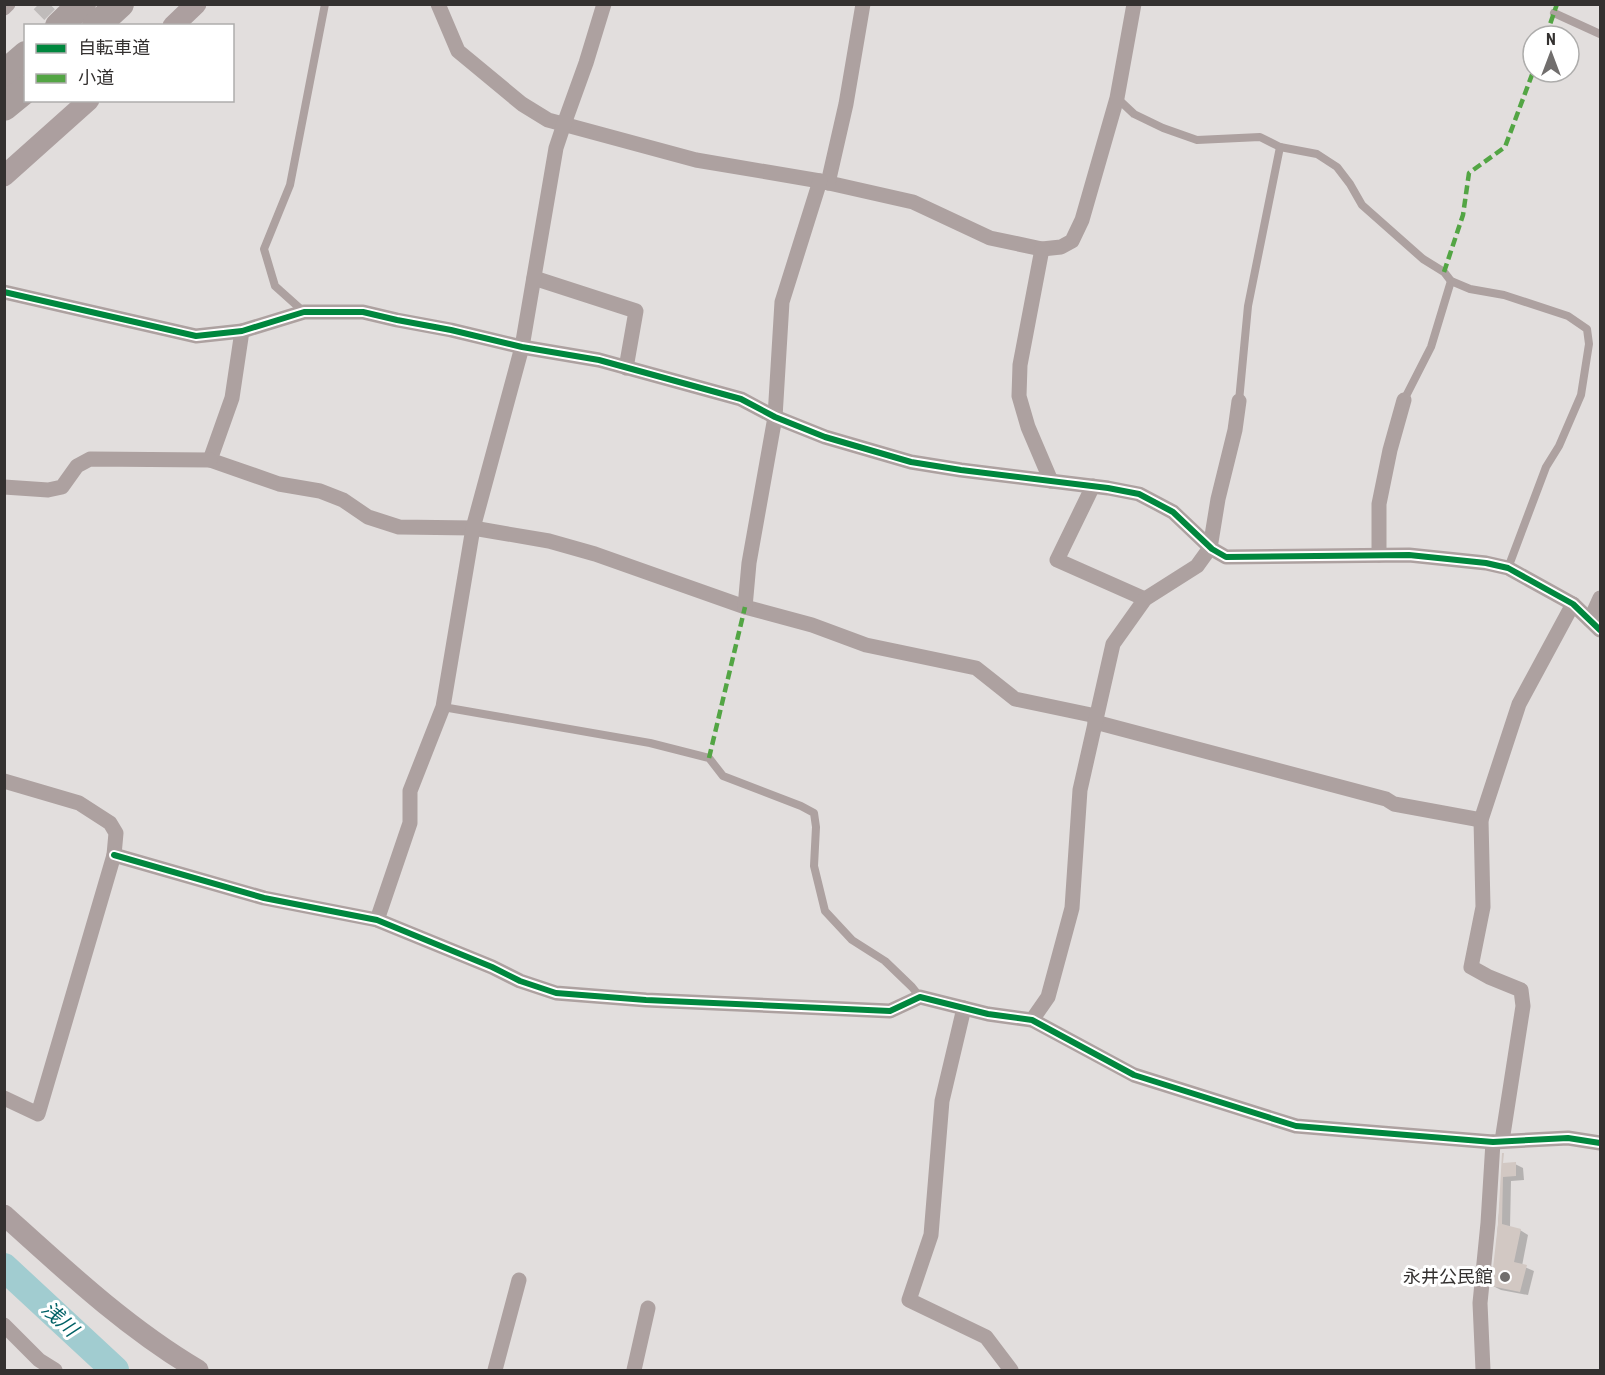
<svg xmlns="http://www.w3.org/2000/svg" width="1605" height="1375" viewBox="0 0 1605 1375" font-family="'Roboto Condensed','Noto Sans JP',sans-serif">
<rect width="100%" height="100%" fill="#e2dedd"/>
<path fill="#0003" d="M1503,1164H1515L1523,1168L1524,1180L1511,1181L1510,1227L1520,1230L1528,1235L1522,1266L1534,1271L1528,1295L1501,1290L1493,1286Z"/>
<g fill="none" stroke-linecap="round" stroke-linejoin="round">
<path stroke="#a1ccd0" stroke-width="28" d="M4,1267L115,1370"/>
</g>
<path fill="#d2c8c3" d="M1502,1153H1504L1503,1163L1516,1162V1176L1503,1177L1502,1224L1521,1229L1514,1262L1527,1265L1520,1292L1491,1286L1498,1224Z"/>
<g fill="none" stroke-linecap="round" stroke-linejoin="round">
<path stroke="#bfbbba" stroke-width="15" stroke-dasharray="15 8" stroke-linecap="butt" d="M39,4L61,26"/>
<g stroke="#ada1a0" stroke-width="8">
<path d="M1554,13L1600,34"/>
<path d="M1118,99L1134,114L1163,128L1197,140L1260,137L1280,147L1317,154L1337,167L1350,184L1362,205L1423,259L1444,272L1451,281L1470,289L1504,295L1568,316L1587,329L1589,344L1581,395L1559,446L1546,467L1508,568"/>
<path d="M304,312L275,286L264,249L290,185L325,4"/>
<path d="M1404,400L1431,347L1451,281"/>
<path d="M1239,401L1248,306L1280,147"/>
<path d="M443,707L650,743L709,758L723,776L801,806L814,813L816,827L814,866L825,911L852,940L885,961L912,987L920,997"/>
</g>
<g stroke="#ada1a0" stroke-width="15">
<path d="M438,4L458,51L522,104L548,120L696,160L820,181L913,202L990,238L1042,249L1061,247L1072,241L1082,220L1117,98L1134,4"/>
<path d="M4,8L8,4"/>
<path d="M828,183L846,104L863,4"/>
<path d="M1042,249L1020,365L1019,396L1028,427L1051,481"/>
<path d="M534,278L636,311L626,368"/>
<path d="M4,292L196,336L242,331L304,312H363L397,320L451,330L522,347L599,360L741,399L775,417L825,437L911,462L961,470L1108,488L1139,494L1173,512L1212,549L1226,557L1409,555L1486,563L1508,568L1573,604L1600,630"/>
<path d="M242,331L232,398L210,460L279,484L320,491L343,500L368,517L399,527L473,528L549,541L595,554L745,607L812,625L866,645L976,668L1015,699L1096,716"/>
<path d="M1093,486L1057,560L1145,599"/>
<path d="M4,487L48,490L62,487L77,466L90,459L210,460"/>
<path d="M1379,555V504L1390,450L1404,400"/>
<path d="M745,607L749,563L775,417L782,302L820,181"/>
<path d="M1590,620L1600,598"/>
<path d="M1095,722L1386,799L1394,804L1481,820"/>
<path d="M4,781L79,803L110,823L116,833L114,855L38,1114L4,1098"/>
<path d="M114,855L264,898L377,920L492,967L520,981L556,993L646,1000L890,1011L920,997L988,1014L1032,1020L1134,1075L1296,1126L1493,1142L1568,1138L1600,1143"/>
<path d="M377,920L410,823V791L443,707L473,528L522,347L556,148L564,124L586,63L604,4"/>
<path d="M964,1008L942,1101L931,1235L909,1300L986,1337L1011,1370"/>
<path d="M1032,1020L1048,997L1072,908L1080,790L1113,644L1145,599L1197,566L1210,548L1218,499L1235,430L1239,401"/>
<path d="M1502,1141L1523,1006L1521,990L1489,977L1471,967L1483,907L1481,820L1519,704L1573,604"/>
<path d="M4,1325L39,1360L55,1370"/>
<path d="M495,1370L519,1280"/>
<path d="M634,1370L648,1308"/>
<path d="M1483,1370L1480,1303L1488,1223L1493,1142"/>
</g>
<g stroke="#ac9f9f" stroke-width="21">
<path d="M173,26L196,4"/>
<path d="M4,176L89,100"/>
<path d="M4,1215C66,1271 127,1328 198,1370"/>
</g>
<g stroke="#a89d9c" stroke-width="28">
<path d="M59,26L82,4"/>
<path d="M96,26L120,4"/>
<path d="M4,74L26,55"/>
<path d="M4,107L26,89"/>
</g>
<g stroke="#53a544" stroke-width="4.5" stroke-dasharray="9 4.5" stroke-linecap="butt">
<path d="M1546,36L1557,4"/>
<path d="M1444,272L1463,215L1469,173L1505,147L1533,72"/>
<path d="M709,758L745,607"/>
</g>
<defs>
<g id="cycleway">
<path d="M4,292L196,336L242,331L304,312H363L397,320L451,330L522,347L599,360L741,399L775,417L825,437L911,462L961,470L1108,488L1139,494L1173,512L1212,549L1226,557L1409,555L1486,563L1508,568L1573,604L1600,630"/>
<path d="M114,855L264,898L377,920L492,967L520,981L556,993L646,1000L890,1011L920,997L988,1014L1032,1020L1134,1075L1296,1126L1493,1142L1568,1138L1600,1143"/>
</g>
</defs>
<use href="#cycleway" stroke="#fff" stroke-width="10"/>
<use href="#cycleway" stroke="#00873e" stroke-width="6"/>
</g>
<circle fill="#716e6d" stroke="#fff" stroke-width="2" cx="1505" cy="1277" r="6"/>
<g text-anchor="middle" stroke-width="6" stroke-linejoin="round" paint-order="stroke">
<g font-size="18" fill="#343130" stroke="#fff" text-anchor="end">
<text x="1493" y="1283">永井公民館</text>
</g>
<g font-size="20" font-style="italic" fill="#006166" stroke="#fff">
<text transform="translate(60 1319) rotate(43)" y="7">浅川</text>
</g>
</g>
<rect width="1605" height="1375" fill="none" stroke="#343130" stroke-width="12"/>
<rect x="24" y="24" width="210" height="78" fill="#ffffff" stroke="#aeadac" stroke-width="1.5"/>
<rect x="36" y="44" width="30" height="9" fill="#00873e" stroke="#aeadac" stroke-width="1.5"/>
<text x="78" y="54" font-size="18" fill="#343130">自転車道</text>
<rect x="36" y="74" width="30" height="9" fill="#53a544" stroke="#aeadac" stroke-width="1.5"/>
<text x="78" y="84" font-size="18" fill="#343130">小道</text>
<g transform="translate(1551 54)"><circle r="28" fill="#ffffff" stroke="#aeadac" stroke-width="1.5"/>
<path d="M0-4.5L10 22L0 15L-10 22Z" fill="#716e6d"/>
<text y="-9" font-size="16" font-weight="bold" text-anchor="middle" fill="#343130">N</text>
</g>
</svg>
